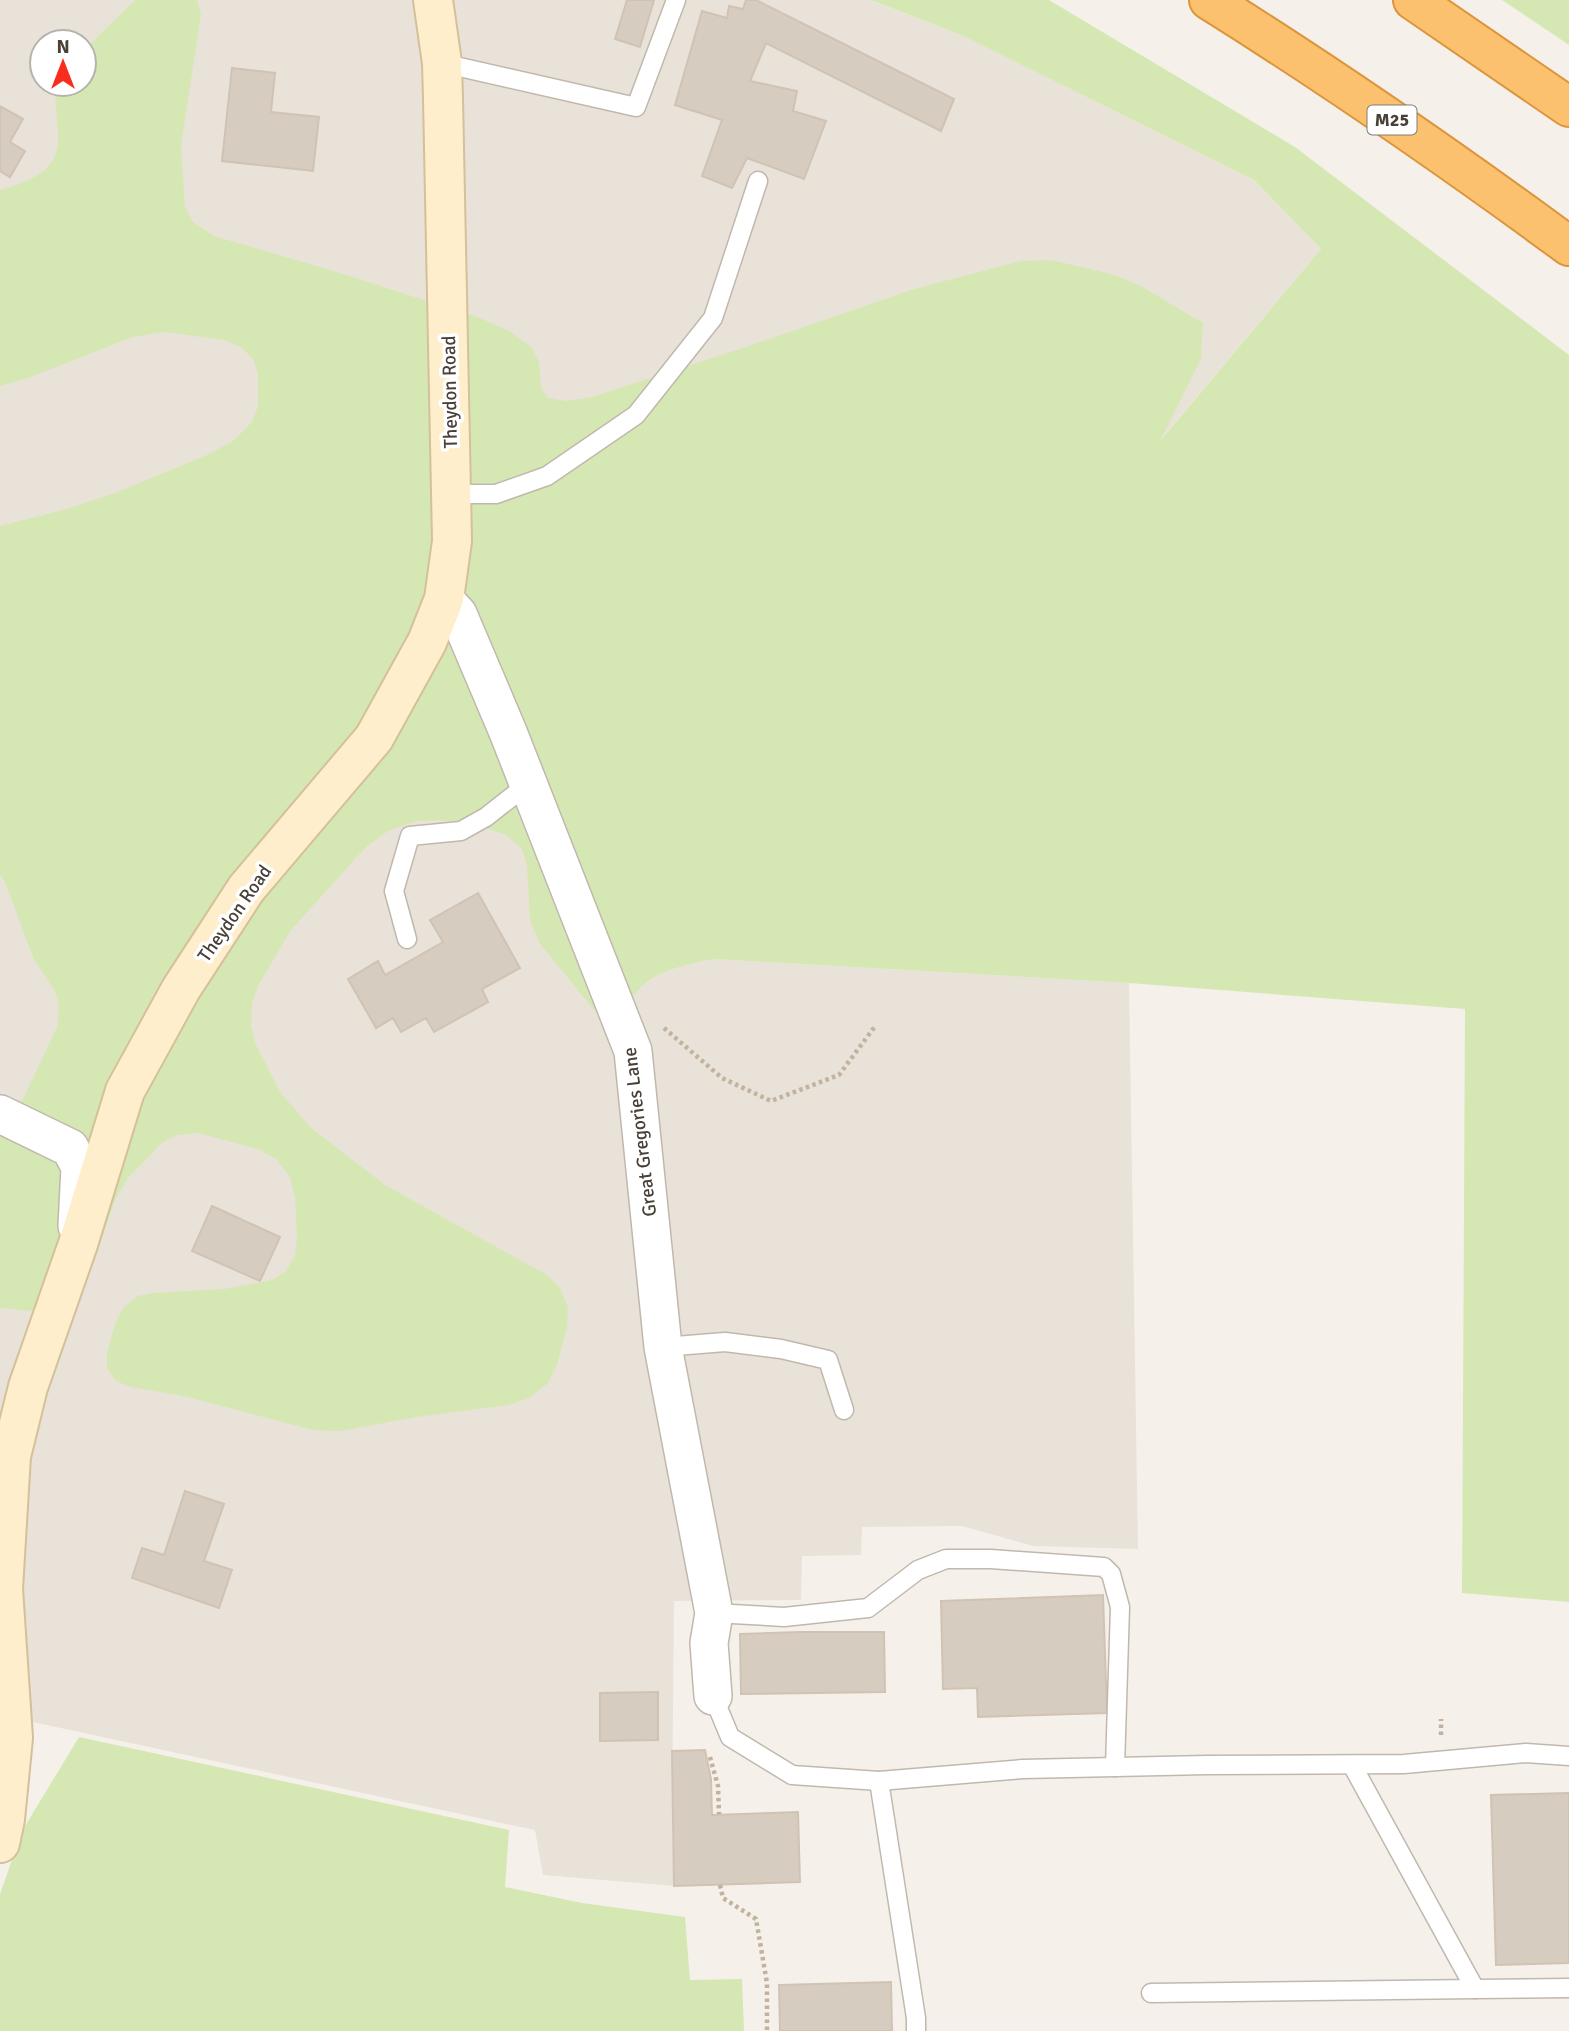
<svg xmlns="http://www.w3.org/2000/svg" width="1569" height="2031" viewBox="0 0 1569 2031" font-family="Signika,sans-serif">
<rect width="100%" height="100%" fill="#f5f1ea"/>
<path fill="#e9e2d8" fill-rule="evenodd" d="M0,0H869L959,34L1254,180L1321,249L1157,444L715,959L1129,983L1138,1549L1033,1546L962,1526L862,1527L861,1555L802,1556L801,1600L674,1601L672,1816L674,1886L543,1875L535,1830L0,1715ZM42,42H84V84H42Z"/>
<g fill="#d5e8b4">
<path d="M135,0H197L201,14L181,146L185,207L193,222L214,236L337,272L480,318L509,331L531,347L539,362L541,388L548,398L567,401L592,397L743,348L914,289L1021,261L1051,260L1112,274L1139,285L1203,323L1201,359L1160,441L1321,249L1254,180L959,34L870,0H1049L1295,147L1569,355V1602L1462,1593L1465,1009L1129,983L714,959C691,963 658,970 641,987C629,998 627,1014 613,1022L599,1016L540,944L530,920L527,866L522,849L506,835L486,828L440,820L416,821L388,831L366,847L291,930L259,984L252,1003L251,1025L255,1043L280,1092L311,1128L385,1185L547,1275L560,1288L568,1307L567,1327L557,1365L548,1383L529,1398L509,1405L416,1417L341,1431L313,1430L188,1397L131,1387L116,1381L107,1368V1353L116,1321L124,1307L138,1296L153,1293L224,1289L272,1280L285,1272L295,1256L297,1237L295,1197L290,1177L276,1159L258,1149L198,1133L177,1135L162,1143L128,1178L115,1200L83,1292L65,1307L46,1312L0,1308V1137L15,1116L57,1027L59,1005L55,991L34,960L5,882L0,875V526L67,509L118,492L209,454L234,440L252,422L258,406V375L254,360L241,347L224,340L164,332L133,337L25,379L0,386V190C13,187 25,182 36,176C74,154 50,118 57,84H84V50Z"/>
<path d="M1502,0H1569V45Z"/>
<path d="M79,1737L509,1830L505,1887L582,1903L685,1917L690,1980L742,1979L744,2031H0V1894L22,1831Z"/>
</g>
<g fill="#d7ccc0" stroke="#d1c3b3" stroke-width="2">
<path d="M627,0H654L640,47L615,39Z"/>
<path d="M746,0H756L954,99L941,131L766,43L750,81L797,91L793,111L826,121L804,179L747,158L732,188L702,176L722,120L675,105L702,11L727,18L729,6L743,9Z"/>
<path d="M232,68L275,73L271,112L319,117L313,171L222,161Z"/>
<path d="M0,106L23,119L10,142L25,151L10,177L0,171Z"/>
<path d="M478,893L520,968L482,989L488,1002L434,1032L426,1018L401,1032L393,1018L376,1028L348,979L378,961L385,975L443,942L430,920Z"/>
<path d="M212,1206L280,1237L260,1281L192,1251Z"/>
<path d="M185,1491L224,1504L204,1561L232,1570L219,1608L132,1578L142,1548L164,1555Z"/>
<path d="M1103,1595L1107,1713L978,1717L977,1688L943,1689L941,1601Z"/>
<path d="M800,1632H884L885,1692L741,1694L740,1634Z"/>
<path d="M658,1692V1740L600,1741V1693Z"/>
<path d="M705,1750L711,1779L712,1815L798,1812L800,1882L674,1886L672,1751Z"/>
<path d="M1569,1793V1963L1496,1965L1491,1795Z"/>
<path d="M891,1982L892,2031H780L779,1985Z"/>
</g>
<g fill="none" stroke-linecap="round" stroke-linejoin="round">
<defs>
<g id="lane">
<path d="M442,63L636,107L676,0"/>
<path d="M451,494H496L547,476L636,415L713,318L758,181"/>
<path d="M407,939L394,891L410,836L461,831L486,817L528,784"/>
<path d="M663,1347L725,1342L781,1349L828,1360L844,1410"/>
<path d="M714,1613L784,1617L868,1608L918,1570L946,1559H991L1104,1567L1111,1574L1120,1607L1115,1767"/>
<path d="M713,1696L730,1737L792,1775L879,1781L1023,1769L1207,1765L1404,1764L1526,1753L1569,1756"/>
<path d="M1352,1765L1475,1989L1569,1988"/>
<path d="M879,1781L916,2018V2031"/>
<path d="M1151,1993L1475,1989"/>
</g>
<g id="street">
<path d="M444,599L458,614L508,732L633,1051L663,1347L714,1613L709,1643L713,1696"/>
<path d="M0,1114L70,1148L80,1167L77,1226"/>
</g>
<path id="secondary" d="M0,1843L5,1819L13,1738L3,1589L11,1456L28,1387L78,1244L125,1091L181,989L246,889L374,738L427,642L444,599L452,541L443,98L442,63L433,0"/>
<g id="highway">
<path d="M1209,0C1332,77 1452,160 1569,246"/>
<path d="M1413,0L1569,107"/>
</g>
</defs>
<use href="#lane" stroke="#c1b8ad" stroke-width="21"/>
<use href="#street" stroke="#c1b8ad" stroke-width="40"/>
<use href="#secondary" stroke="#d4c09a" stroke-width="42"/>
<use href="#highway" stroke="#dc953d" stroke-width="42"/>
<g stroke="#c2b29e" stroke-width="4.5" stroke-dasharray="3.5 3.5" stroke-linecap="butt">
<path d="M664,1028L722,1078L771,1101L839,1075L876,1025"/>
<path d="M1441,1735V1719"/>
<path d="M710,1757L718,1786L719,1814"/>
<path d="M720,1885L723,1898L756,1919L767,1983V2031"/>
</g>
<use href="#lane" stroke="#fff" stroke-width="18"/>
<use href="#street" stroke="#fff" stroke-width="37"/>
<use href="#secondary" stroke="#feeecb" stroke-width="38"/>
<use href="#highway" stroke="#fcc16e" stroke-width="38"/>
</g>
<g text-anchor="middle" stroke-width="7" stroke-linejoin="round" paint-order="stroke">
<rect fill="#fff" stroke="#807a74" stroke-width="2" x="1367.5" y="105.5" width="49" height="29" rx="5"/>
<g font-size="18" font-weight="bold" fill="#494138">
<text x="1392" y="126">M25</text>
</g>
<g font-size="19" fill="#494138" stroke="#fff">
<text transform="translate(449 392) rotate(-91)" y="7">Theydon Road</text>
<text transform="translate(234 913) rotate(-55)" y="7">Theydon Road</text>
<text transform="translate(639 1132) rotate(-97)" y="7">Great Gregories Lane</text>
</g>
</g>
<g transform="translate(63 63)"><circle r="33" fill="#ffffff" stroke="#b6b3af" stroke-width="2"/>
<path d="M0-5L12 26L0 18L-12 26Z" fill="#f82d1e"/>
<text y="-10" font-size="19" font-weight="bold" text-anchor="middle" fill="#494138">N</text>
</g>
</svg>
